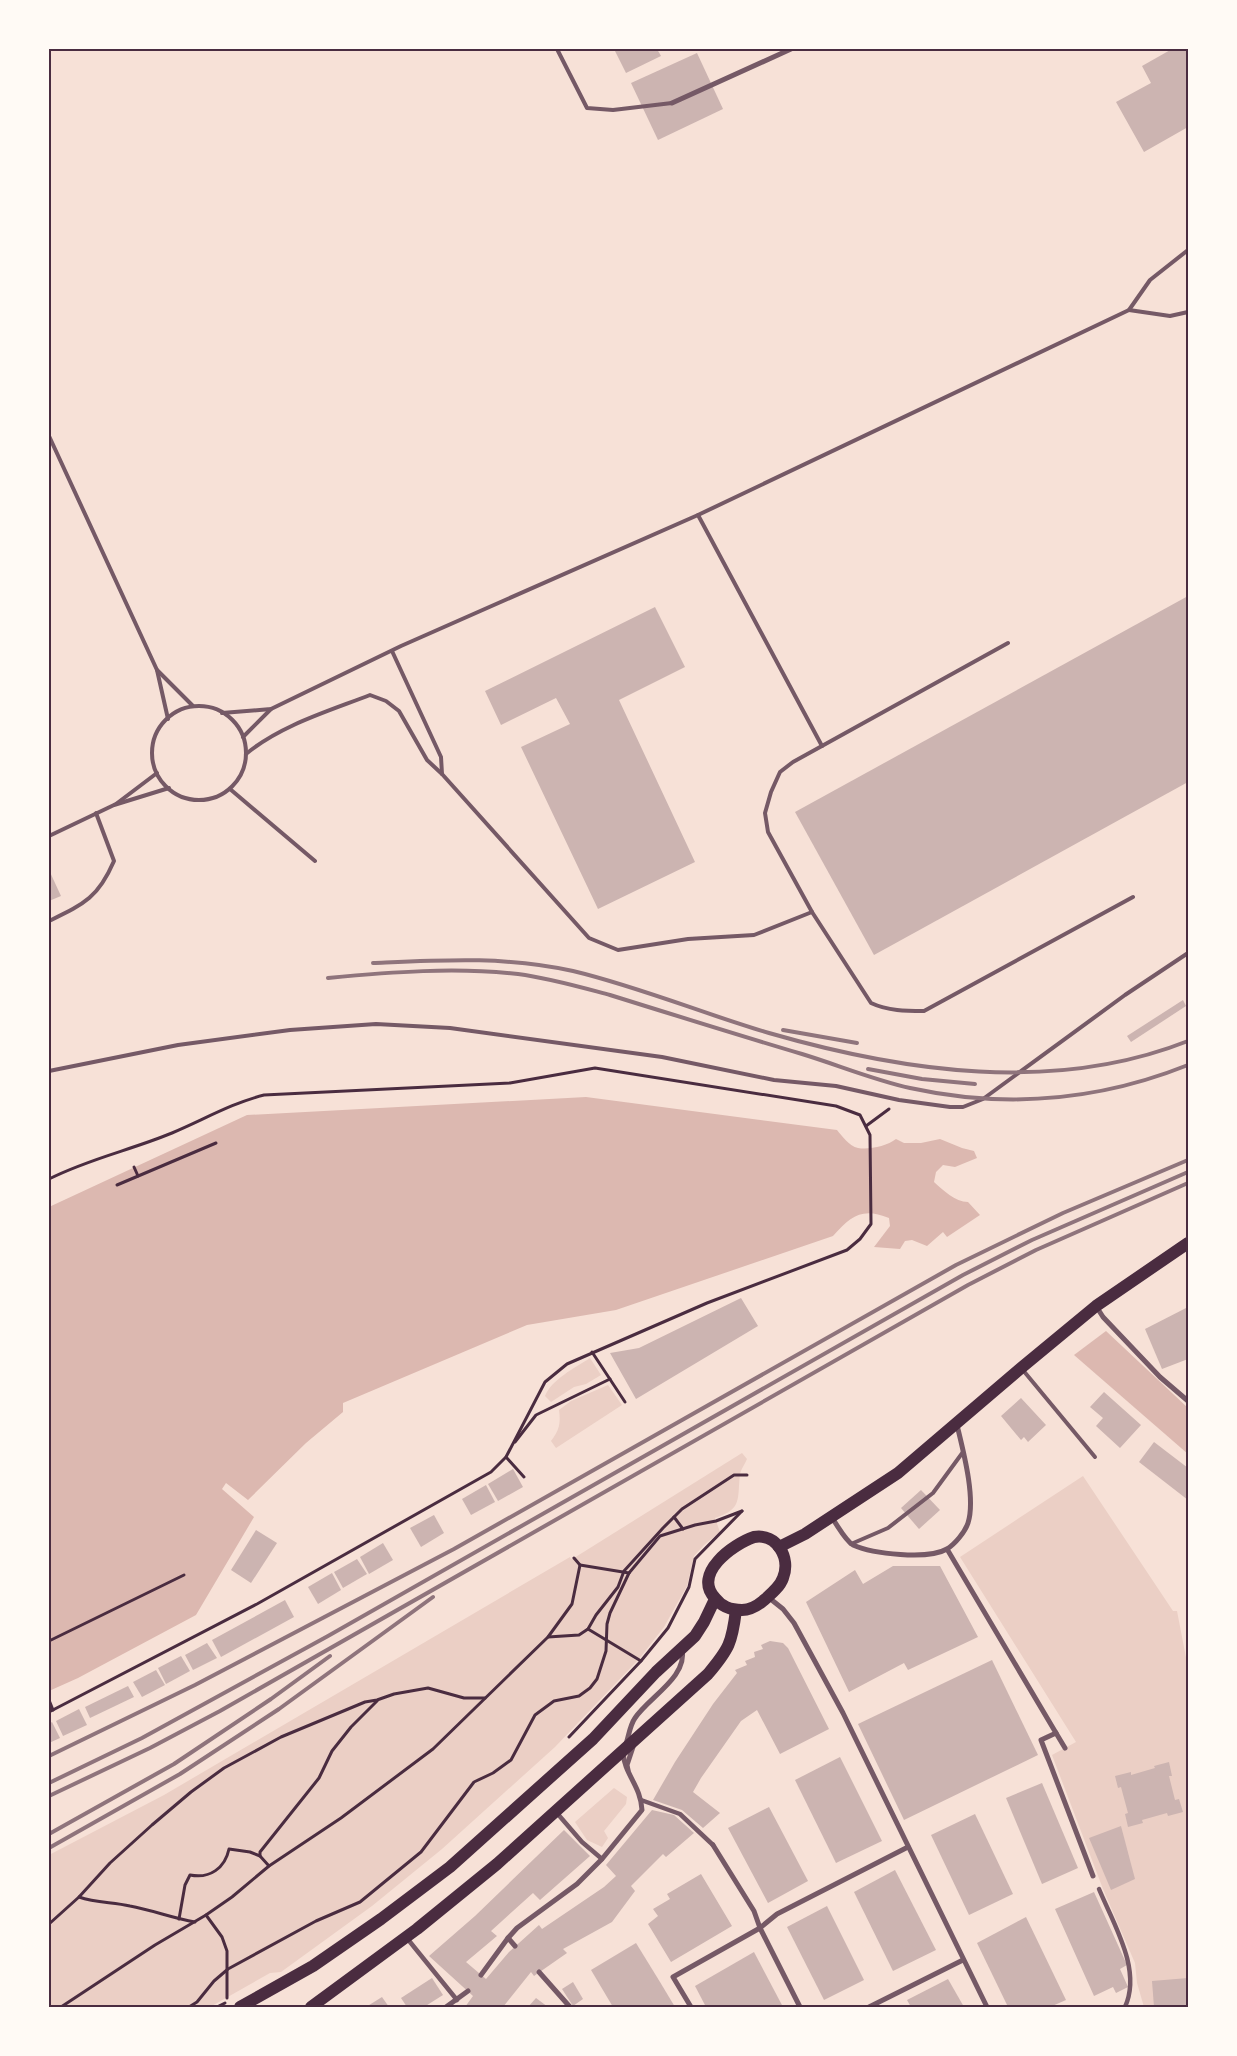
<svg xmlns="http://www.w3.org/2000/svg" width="1237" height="2056" viewBox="0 0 1237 2056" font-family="'Exo 2',sans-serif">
<rect width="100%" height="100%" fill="#f7e1d7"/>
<g fill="#ebcfc5">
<path d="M590,1358L601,1375L586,1384L574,1387L551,1402L545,1396C552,1379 575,1368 590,1358Z"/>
<path d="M608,1385L622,1405L556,1448L551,1441C559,1431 561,1423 559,1410L571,1401Z"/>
<path d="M742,1453L747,1459C745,1464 741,1469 740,1474C737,1499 743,1509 715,1518L720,1532L704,1545L694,1556L687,1586L664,1627L639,1659L555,1747L442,1849L372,1906L281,1972L270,1973L210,2007H49V1855L164,1795L570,1557L571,1559L574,1558Z"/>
<path d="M1083,1476L1173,1611H1177L1188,1668V2007H1144L1137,1983L1135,1963L1103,1889L1052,1755L1076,1742L960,1557Z"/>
<path d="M614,1788L627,1797L626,1804L604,1831L608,1838L602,1847L587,1840L575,1822Z"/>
</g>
<g fill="#dcb8b0">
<path d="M586,1097L837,1130C842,1136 849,1146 858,1148C869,1150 887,1146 896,1139L904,1143H921L940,1139L962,1148L974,1151L977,1158L955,1167L943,1165L936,1172L934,1182C943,1190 955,1202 968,1202L980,1215L947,1237L943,1232L927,1246L912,1240L905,1241L900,1249L874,1247L890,1226L889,1218C862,1207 851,1216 833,1236L616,1310L527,1325L343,1403V1412L306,1443L248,1500L226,1483L222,1489L254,1517L196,1615L78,1678L49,1691V1207L247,1115Z"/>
<path d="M1106,1331L1188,1408V1454L1074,1355Z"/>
</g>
<g fill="#ccb4b1">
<path d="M614,49H657L661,56L626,73Z"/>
<path d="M1172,49H1188V127L1144,152L1116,102L1151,83L1142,66Z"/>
<path d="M697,53L723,109L658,140L631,83Z"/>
<path d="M1188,596V782L874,955L795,812Z"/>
<path d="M655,607L685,667L619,700L695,862L598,909L521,747L570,724L556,698L501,725L485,691Z"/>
<path d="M49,870L61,896L49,901Z"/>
<path d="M1183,1000L1186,1006L1131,1042L1127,1036Z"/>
<path d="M741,1298L758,1326L636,1399L610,1353L639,1348Z"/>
<path d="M1188,1307V1359L1162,1369L1145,1329Z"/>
<path d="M1104,1392L1141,1425L1120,1448L1096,1426L1103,1418L1090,1407Z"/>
<path d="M1021,1398L1046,1425L1028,1442L1024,1437L1021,1440L1001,1416Z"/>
<path d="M1154,1442L1188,1468V1500L1139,1462Z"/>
<path d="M513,1469L523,1487L498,1501L488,1484Z"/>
<path d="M486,1485L495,1502L471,1515L462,1499Z"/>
<path d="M921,1490L940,1510L919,1529L901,1508Z"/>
<path d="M434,1515L444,1533L421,1547L410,1528Z"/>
<path d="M256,1530L277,1543L251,1583L231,1570Z"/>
<path d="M383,1543L393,1560L369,1574L360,1557Z"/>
<path d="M357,1559L367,1574L343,1588L334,1572Z"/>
<path d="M893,1566H940L978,1637L908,1670L904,1663L849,1692L806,1602L855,1570L863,1584Z"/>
<path d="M332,1573L341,1590L318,1604L308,1587Z"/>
<path d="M285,1600L294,1617L221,1657L212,1640Z"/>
<path d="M770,1641L783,1643L788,1648L829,1729L780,1754L757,1710L741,1721L701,1778L693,1792L720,1813L703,1828L682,1810L653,1800L675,1762L713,1704L737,1673L735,1670L747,1665L745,1661L755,1657L754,1652L763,1649L761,1645Z"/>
<path d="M207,1643L217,1658L193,1670L185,1655Z"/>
<path d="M181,1656L190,1671L166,1684L158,1668Z"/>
<path d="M992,1660L1038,1755L904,1820L858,1724Z"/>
<path d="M156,1670L165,1685L142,1697L133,1682Z"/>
<path d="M128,1686L134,1697L90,1718L85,1707Z"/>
<path d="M79,1709L87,1725L63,1736L56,1721Z"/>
<path d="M52,1722L60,1738L49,1743V1724Z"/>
<path d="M840,1757L882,1841L836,1863L795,1780Z"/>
<path d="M1169,1762L1172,1776H1169L1175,1800L1179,1799L1183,1812L1168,1816L1167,1813L1142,1820L1143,1823L1128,1827L1125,1814L1128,1813L1121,1787L1118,1788L1115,1776L1131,1772V1775L1155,1768L1154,1766Z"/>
<path d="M1042,1783L1078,1868L1042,1884L1006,1798Z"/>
<path d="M769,1807L808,1881L768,1903L728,1828Z"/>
<path d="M652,1810L674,1815L694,1833L666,1857L663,1854L631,1886L635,1891L612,1922L563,1949L567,1953L534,1976L531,1972L503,2007H465L473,1996L429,1956L475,1916L564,1830L590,1856L540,1900L533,1893L491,1931L497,1936L466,1962L486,1979L509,1952L539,1925L542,1929L604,1887L616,1876L606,1865Z"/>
<path d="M975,1814L1013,1894L969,1915L931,1835Z"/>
<path d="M1121,1826L1135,1879L1111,1890L1089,1838Z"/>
<path d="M895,1870L936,1950L893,1971L854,1892Z"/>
<path d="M701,1874L732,1926L671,1962L648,1924L658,1916L653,1909L670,1899L667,1894Z"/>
<path d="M1094,1892L1127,1965L1120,1969L1128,1987L1116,1993L1113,1987L1094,1996L1055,1909Z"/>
<path d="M827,1906L864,1980L824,2000L787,1927Z"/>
<path d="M1026,1917L1066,2000L1050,2007H1008L977,1943Z"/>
<path d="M636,1943L660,1982L675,2007H613L591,1970Z"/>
<path d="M754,1952L783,2007H706L695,1986Z"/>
<path d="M432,1978L443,1995L424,2007H407L401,1998Z"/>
<path d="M1188,1978V2007H1154L1152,1981Z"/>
<path d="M948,1979L964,2007H911L907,2000Z"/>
<path d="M573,1982L583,1999L573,2006L562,1989Z"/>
<path d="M382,1997L389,2007H366Z"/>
<path d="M536,1998L548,2007H528Z"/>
</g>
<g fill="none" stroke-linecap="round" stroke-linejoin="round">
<g stroke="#4a2c40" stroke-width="3">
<path d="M866,1126L889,1109"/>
<path d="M134,1167L138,1176"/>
<path d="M49,1179C88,1159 131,1150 172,1133C203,1120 232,1103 264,1095L510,1083L595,1068L836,1106L860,1115L870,1135L871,1224L860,1239L847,1250L707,1303L567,1364L545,1382L506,1457L491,1472L257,1604L49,1712"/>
<path d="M117,1185L216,1143"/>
<path d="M592,1352L625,1402"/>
<path d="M515,1442L536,1415L610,1379"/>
<path d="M506,1457L524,1477"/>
<path d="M674,1517L683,1529"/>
<path d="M580,1565L629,1573"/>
<path d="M588,1629L641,1661"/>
<path d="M548,1637L579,1635L588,1629L596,1615L618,1587L624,1571L663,1528L682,1509L734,1475H747"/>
<path d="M49,1641L184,1575"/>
<path d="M49,1700L53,1710"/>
<path d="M569,1737L641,1661L668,1628L689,1587L695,1559L742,1511"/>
<path d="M269,1866L260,1856V1852L319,1778L332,1751L351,1727L377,1701"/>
<path d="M79,1897C96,1903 113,1902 130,1906C152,1910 172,1918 195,1922"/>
<path d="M206,1915L222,1937L227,1951V1998"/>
<path d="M179,1919L185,1885L190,1875C210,1879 225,1868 229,1849L250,1852L260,1856"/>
<path d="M49,1924L79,1897L110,1863L152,1825L191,1792L224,1768L281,1737L365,1702L377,1700L394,1694L428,1688L464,1698H485"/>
<path d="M61,2007L155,1945L206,1915L232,1897L269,1866L341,1818L433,1749L548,1637L572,1604L580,1565L574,1558"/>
<path d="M189,2007L197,2002L214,1981L228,1969L316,1921L360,1902L421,1852L474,1782L493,1773L511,1760L535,1715L554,1701L579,1696L590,1688L597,1679L606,1651L607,1624L610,1613L629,1573L660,1536L695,1525L716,1521L742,1511"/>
<path d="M217,2007L225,2003"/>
</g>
<g stroke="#755966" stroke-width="4">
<path d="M557,49L587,108L613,110L672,103"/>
<path d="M1129,310L1170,316L1188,312"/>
<path d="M49,436L157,670L168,719"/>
<path d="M698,515L822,746"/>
<path d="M1008,643L793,762L780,772L771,792L765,813L768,832L812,912L871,1003C888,1011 906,1011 924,1011L1133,897"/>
<path d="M392,651L441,757L442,774"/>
<path d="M157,670L193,706"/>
<circle cx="199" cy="753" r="47"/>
<path d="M222,713L271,709L401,646L698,515L1129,310L1150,280L1188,250"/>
<path d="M243,737L271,709"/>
<path d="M246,754C281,725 329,711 370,695L386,701L399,711L427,760L442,774L589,938L618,950L688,939L754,935L812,912"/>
<path d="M230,789L315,861"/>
<path d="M116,804L157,773"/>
<path d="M49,836L114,805L169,788"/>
<path d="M49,921C84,904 98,898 114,861L96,813"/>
<path d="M49,1071L178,1045L290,1030L376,1024L450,1028L662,1057L774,1080L836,1086L899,1100L950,1107H963L983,1099L1125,995L1188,953"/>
<path d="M1022,1369L1095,1457"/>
<path d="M851,1544L888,1528L933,1493L963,1452"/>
</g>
<g stroke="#755966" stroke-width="4.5">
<path d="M641,1800L680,1814L713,1845"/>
<path d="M556,1812L582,1842L602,1859"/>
<path d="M1099,1889C1114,1925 1142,1970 1125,2007"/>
<path d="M406,1937L457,2000"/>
</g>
<g stroke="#755966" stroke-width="5">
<path d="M672,103L791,49"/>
<path d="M1096,1306L1103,1317L1160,1377L1188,1401"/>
<path d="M832,1518C838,1526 845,1540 853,1545C873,1554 928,1560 947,1549C955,1544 965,1532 968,1523C976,1498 963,1450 957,1425"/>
<path d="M947,1549L1056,1733L1041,1740L1093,1876"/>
<path d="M768,1597L783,1609L794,1623L843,1713L987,2007"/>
<path d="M1056,1733L1065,1748"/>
<path d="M626,1744C629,1735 630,1725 635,1718C649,1697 688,1677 682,1649"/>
<path d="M628,1770L627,1765L633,1747"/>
<path d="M713,1845L754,1911L760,1928L800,2007"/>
<path d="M508,1938L515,1946"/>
<path d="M539,1972L570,2007"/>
<path d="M481,1975L508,1938L517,1928L577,1884L602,1859L642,1810C641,1786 624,1774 623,1752"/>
<path d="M446,2007L468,1991"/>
<path d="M691,2007L673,1977L760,1928L777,1914L908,1847"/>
<path d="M869,2007L963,1960"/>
</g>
<g stroke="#4a2c40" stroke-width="12">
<path d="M754,1537C777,1533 791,1558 783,1578C780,1587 770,1595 763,1601C757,1606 750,1610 742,1610C730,1610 722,1607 715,1598C692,1574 733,1544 754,1537Z"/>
<path d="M779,1547L805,1534L898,1473L1021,1368L1096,1306L1188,1243"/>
<path d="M240,2007L313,1966L381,1919L450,1867L593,1739L656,1672L695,1636L704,1622L715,1599"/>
<path d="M311,2007L417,1929L497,1864L708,1674C729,1649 732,1643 736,1610"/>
</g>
<g stroke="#8f747c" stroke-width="4">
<path d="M373,963C442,960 505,956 573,971C640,987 704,1014 769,1033C904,1072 1054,1094 1188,1041"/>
<path d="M328,978C391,972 455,967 518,974C549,978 580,987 610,995C674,1015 738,1035 802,1054C838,1065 874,1080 910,1088C1006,1109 1098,1101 1188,1065"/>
<path d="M783,1030L857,1043"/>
<path d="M868,1069L922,1079L975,1084"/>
<path d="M49,1756L195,1685L454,1549L956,1265L1063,1213L1188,1160"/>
<path d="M49,1783L142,1738L328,1636L963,1275L1032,1240L1188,1172"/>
<path d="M49,1796L150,1748L220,1711L968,1285L1036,1250L1188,1183"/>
<path d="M49,1834L174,1764L271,1699L330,1656"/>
<path d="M49,1848L180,1774L279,1709L433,1597"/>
</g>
</g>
<rect width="1237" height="2056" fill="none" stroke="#fffaf5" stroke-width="100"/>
<rect x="50" y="50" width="1137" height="1956" fill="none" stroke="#4a2c40" stroke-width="2"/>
</svg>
